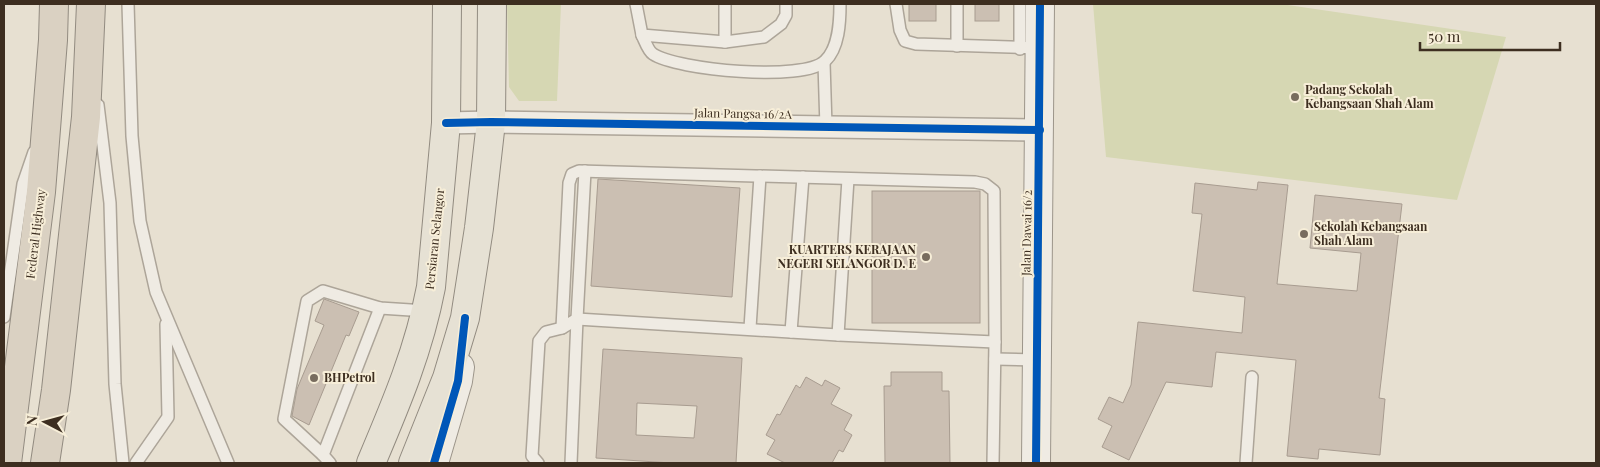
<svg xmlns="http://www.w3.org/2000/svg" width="1600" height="467" viewBox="0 0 1600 467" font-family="'Playfair Display',serif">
<rect width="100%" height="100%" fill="#e7e0d1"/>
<g fill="#d6d7b3">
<path d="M507,4H561L557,101H519L509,87Z"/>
<path d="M1093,4H1281L1506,37L1457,200L1106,157Z"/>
</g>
<g fill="#cbbfb2" stroke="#a89c90" fill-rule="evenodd">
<rect x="909" y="4" width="27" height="17"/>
<rect x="975" y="4" width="24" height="17"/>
<path d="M598,179L740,188L732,297L591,286Z"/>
<path d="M1258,182L1288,185L1277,284L1357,291L1361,253L1310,248L1315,195L1402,204L1379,398L1385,399L1380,455L1319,449L1318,459L1287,456L1296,360L1216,352L1212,387L1166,382L1129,460L1102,447L1112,426L1098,419L1109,397L1123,403L1131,385L1138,322L1242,333L1245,297L1193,291L1202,214L1192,213L1195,183L1257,190Z"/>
<rect x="872" y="191" width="108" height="132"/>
<path d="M324,299L359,312L349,336L346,335L309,425L292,416L297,389L324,325L315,321Z"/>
<path d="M603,349L742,358L736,463H671L596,458ZM637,403L697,406L694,438L636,435Z"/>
<path d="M891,372H942V391H949L950,463H885L884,386H891Z"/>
<path d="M806,377L822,386L825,380L840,388L831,404L852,415L844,430L852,435L843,452L839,450L832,463H785L767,454L775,440L766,435L777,414L780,415L796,385L800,388Z"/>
</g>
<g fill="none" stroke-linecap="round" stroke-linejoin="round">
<defs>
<g id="lane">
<path d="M128,4L132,136L140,221L156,292L228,463"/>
<path d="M636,4L642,35L725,42L764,37L781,24L786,15V4"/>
<path d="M725,4V42"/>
<path d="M896,4L900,30L905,41L916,44L1039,48"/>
<path d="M957,4V46"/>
<path d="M1020,4V49"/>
<path d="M642,35C645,41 648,51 653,54C677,70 804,82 825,61C839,48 840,22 840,4"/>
<path d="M824,63L826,127"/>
<path d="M98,105L110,203L115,384L123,463"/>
<path d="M4,317L23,184L34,152"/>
<path d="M562,328L569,183L572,174L579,171L975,182L985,184L994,191L995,342L993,463"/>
<path d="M750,328L760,176"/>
<path d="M791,332L803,177"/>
<path d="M838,335L848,179"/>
<path d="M995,359L1037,360"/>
<path d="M323,455L284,419L307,301L323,291L380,308L426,311"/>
<path d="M136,463L168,417L166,324"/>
<path d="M330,463L323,455L380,308"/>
<path d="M538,463L532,456L539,341L546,332L562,328L577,319L838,335L995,342"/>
<path d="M571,463L577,319L585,171"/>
<path d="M1246,463L1252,377"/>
</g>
<path id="street" d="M446,123L491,122L1040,130"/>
<g id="secondary">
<path d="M434,463L458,381L460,367"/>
<path d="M1036,463L1040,4"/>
</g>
<g id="primary">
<path d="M371,463C396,404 419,350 431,287L446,123L447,4"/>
<path d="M413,463L447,378L465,318L479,228L491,122L492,4"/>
</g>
<g id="highway">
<path d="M7,463L41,192L53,40L54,4"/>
<path d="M45,463L56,390L86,117L91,4"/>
</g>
</defs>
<use href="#lane" stroke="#ada599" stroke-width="14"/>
<use href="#street" stroke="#ada599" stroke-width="24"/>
<use href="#secondary" stroke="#9c958a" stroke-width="30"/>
<use href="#primary" stroke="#928b80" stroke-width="30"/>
<use href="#highway" stroke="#928b80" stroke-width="30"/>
<use href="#lane" stroke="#efebe3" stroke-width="11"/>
<use href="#street" stroke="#efebe3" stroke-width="21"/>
<use href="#secondary" stroke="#efebe3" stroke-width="28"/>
<use href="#primary" stroke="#e6e1d4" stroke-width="28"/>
<use href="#highway" stroke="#dad1c2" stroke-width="28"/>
<defs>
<g id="cycleway">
<path d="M446,123L491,122L1040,130"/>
<path d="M434,463L458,381L465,318"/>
<path d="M1036,463L1040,4"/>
</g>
</defs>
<use href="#cycleway" stroke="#f7eed8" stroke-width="11"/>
<use href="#cycleway" stroke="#0057b8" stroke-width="8"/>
</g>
<g fill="#786c5e" stroke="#f7eed8" stroke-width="2">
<circle cx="1295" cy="97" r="5"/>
<circle cx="1304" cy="234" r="5"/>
<circle cx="926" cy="257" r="5"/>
<circle cx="314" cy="378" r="5"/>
</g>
<g text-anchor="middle" stroke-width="4" stroke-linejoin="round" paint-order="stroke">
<g font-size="12" font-weight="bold" fill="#3d2e20" stroke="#f7eed8" text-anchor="start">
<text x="1305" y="94">Padang Sekolah<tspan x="1305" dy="14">Kebangsaan Shah Alam</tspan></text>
<text x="1314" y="231">Sekolah Kebangsaan<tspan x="1314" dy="14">Shah Alam</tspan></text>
<text x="916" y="254" text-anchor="end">KUARTERS KERAJAAN<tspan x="916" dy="14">NEGERI SELANGOR D. E</tspan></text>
<text x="324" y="382">BHPetrol</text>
</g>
<g font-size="12" fill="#3d2e20" stroke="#f7eed8">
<text transform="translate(743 114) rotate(1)" y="4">Jalan Pangsa 16/2A</text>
<text transform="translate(1027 233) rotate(-89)" y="4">Jalan Dawai 16/2</text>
<text transform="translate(36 234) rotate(-83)" y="4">Federal Highway</text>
<text transform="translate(435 239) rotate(-84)" y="4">Persiaran Selangor</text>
</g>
</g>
<rect width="1600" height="467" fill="none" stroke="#3d2e20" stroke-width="10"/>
<g transform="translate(45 422) rotate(276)" stroke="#f7eed8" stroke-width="4" paint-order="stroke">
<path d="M0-4L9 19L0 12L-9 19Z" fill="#3d2e20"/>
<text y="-8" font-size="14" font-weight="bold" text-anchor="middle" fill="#3d2e20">N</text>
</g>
<path d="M1420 42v8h140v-8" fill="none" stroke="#3d2e20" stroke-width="2.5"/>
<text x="1428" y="42" font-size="15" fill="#3d2e20" stroke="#f7eed8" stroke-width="4" paint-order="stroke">50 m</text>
</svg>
